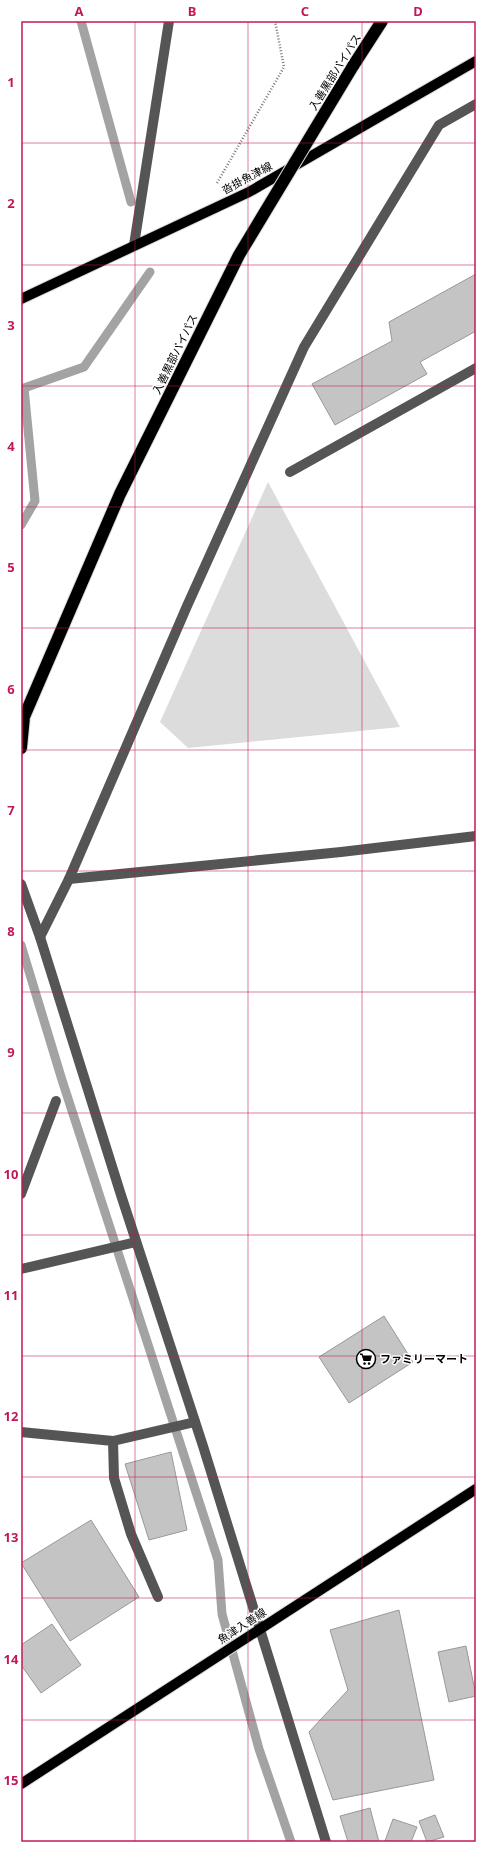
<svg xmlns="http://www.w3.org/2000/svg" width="497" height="1863" viewBox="0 0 497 1863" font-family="'Noto Sans','Noto Sans JP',sans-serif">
<rect width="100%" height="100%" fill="#fff"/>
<path fill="#dcdcdc" d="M268,482L400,727L188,748L160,722Z"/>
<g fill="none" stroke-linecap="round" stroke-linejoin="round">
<g stroke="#a3a3a3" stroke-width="9">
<path d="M81,21L131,202"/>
<path d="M21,525L35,501L24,388L84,367L150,272"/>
<path d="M21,945L62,1080L218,1560L222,1614L259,1749L291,1842"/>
</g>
</g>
<g fill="#c4c4c4" stroke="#999">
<path d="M476,274V331L420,362L427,374L335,425L312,384L392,341L389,322Z"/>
<path d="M384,1316L413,1362L349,1403L319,1357Z"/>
<path d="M171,1452L187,1530L149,1540L125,1464Z"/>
<path d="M91,1520L139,1597L70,1641L21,1563Z"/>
<path d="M399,1610L434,1780L333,1800L309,1732L348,1690L330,1630Z"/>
<path d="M52,1624L81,1665L41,1693L21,1665V1645Z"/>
<path d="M466,1646L476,1696L449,1702L438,1652Z"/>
<path d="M370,1808L379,1842H348L340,1816Z"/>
<path d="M435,1815L444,1837L427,1842L419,1821Z"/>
<path d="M393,1819L417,1827L411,1842L385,1841Z"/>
</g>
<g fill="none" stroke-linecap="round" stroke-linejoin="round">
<defs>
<g id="major">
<path d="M21,299L249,192L476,61"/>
<path d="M21,1784L476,1489"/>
</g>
<g id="highway">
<path d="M353,66L382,21"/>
<path d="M21,748L24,717"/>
</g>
</defs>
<use href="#major" stroke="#dbdbdb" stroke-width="12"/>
<use href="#highway" stroke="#dbdbdb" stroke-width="14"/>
<path stroke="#777" stroke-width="2.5" stroke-dasharray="1 2" stroke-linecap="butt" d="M217,183L284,67L275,21"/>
<g stroke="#555" stroke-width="10">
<path d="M134,245L169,21"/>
<path d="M290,472L476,368"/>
<path d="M69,879L341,852L476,836"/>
<path d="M21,884L40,937L121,1195L203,1446L326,1842"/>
<path d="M40,937L69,879L187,606L304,347L439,125L476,104"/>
<path d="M21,1194L56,1101"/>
<path d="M21,1269L136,1242"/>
<path d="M21,1432L113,1441L114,1478L131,1534L158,1597"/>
<path d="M113,1441L195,1422"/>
</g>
<use href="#major" stroke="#000" stroke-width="10"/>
<use href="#highway" stroke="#000" stroke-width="12"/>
<defs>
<path id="highway-bridge" d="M24,717L120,494L239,255L353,66"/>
</defs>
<use href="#highway-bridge" stroke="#dbdbdb" stroke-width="14" stroke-linecap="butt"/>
<use href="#highway-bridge" stroke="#000" stroke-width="12"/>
</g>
<path fill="none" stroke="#c2185b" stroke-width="1" stroke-opacity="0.55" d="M135,21V1842M248,21V1842M362,21V1842M21,143H476M21,265H476M21,386H476M21,507H476M21,628H476M21,750H476M21,871H476M21,992H476M21,1113H476M21,1235H476M21,1356H476M21,1477H476M21,1598H476M21,1720H476"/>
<defs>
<symbol id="supermarket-ring" viewBox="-11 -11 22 22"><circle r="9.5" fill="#fff" stroke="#000" stroke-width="1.5"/><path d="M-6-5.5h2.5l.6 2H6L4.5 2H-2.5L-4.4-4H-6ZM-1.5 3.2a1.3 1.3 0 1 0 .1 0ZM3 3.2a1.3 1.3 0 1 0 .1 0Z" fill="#000"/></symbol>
</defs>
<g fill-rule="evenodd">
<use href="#supermarket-ring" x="355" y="1348" width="22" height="22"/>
</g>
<g text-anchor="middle" stroke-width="3" stroke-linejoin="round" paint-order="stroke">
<g font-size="11" fill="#000" stroke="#fff">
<text transform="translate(335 72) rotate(-58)" y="4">入善黒部バイパス</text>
<text transform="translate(247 178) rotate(-28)" y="4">沓掛魚津線</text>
<text transform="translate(175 354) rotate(-64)" y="4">入善黒部バイパス</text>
<text transform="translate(242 1626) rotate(-33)" y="4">魚津入善線</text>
</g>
<g font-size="11" font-weight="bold" fill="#000" stroke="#fff" text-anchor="start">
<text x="380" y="1363">ファミリーマート</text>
</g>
</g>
<rect width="497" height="1863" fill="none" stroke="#ffffff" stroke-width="44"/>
<rect x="22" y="22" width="453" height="1819" fill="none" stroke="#c2185b" stroke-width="1.5"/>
<g font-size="13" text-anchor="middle" font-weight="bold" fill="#c2185b">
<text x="79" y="16">A</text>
<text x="192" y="16">B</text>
<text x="305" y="16">C</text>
<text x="418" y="16">D</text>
<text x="11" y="87">1</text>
<text x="11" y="208">2</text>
<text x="11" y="330">3</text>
<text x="11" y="451">4</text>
<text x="11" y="572">5</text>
<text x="11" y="694">6</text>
<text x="11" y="815">7</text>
<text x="11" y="936">8</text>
<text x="11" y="1057">9</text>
<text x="11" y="1179">10</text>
<text x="11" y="1300">11</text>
<text x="11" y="1421">12</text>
<text x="11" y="1542">13</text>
<text x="11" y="1664">14</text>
<text x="11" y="1785">15</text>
</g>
</svg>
